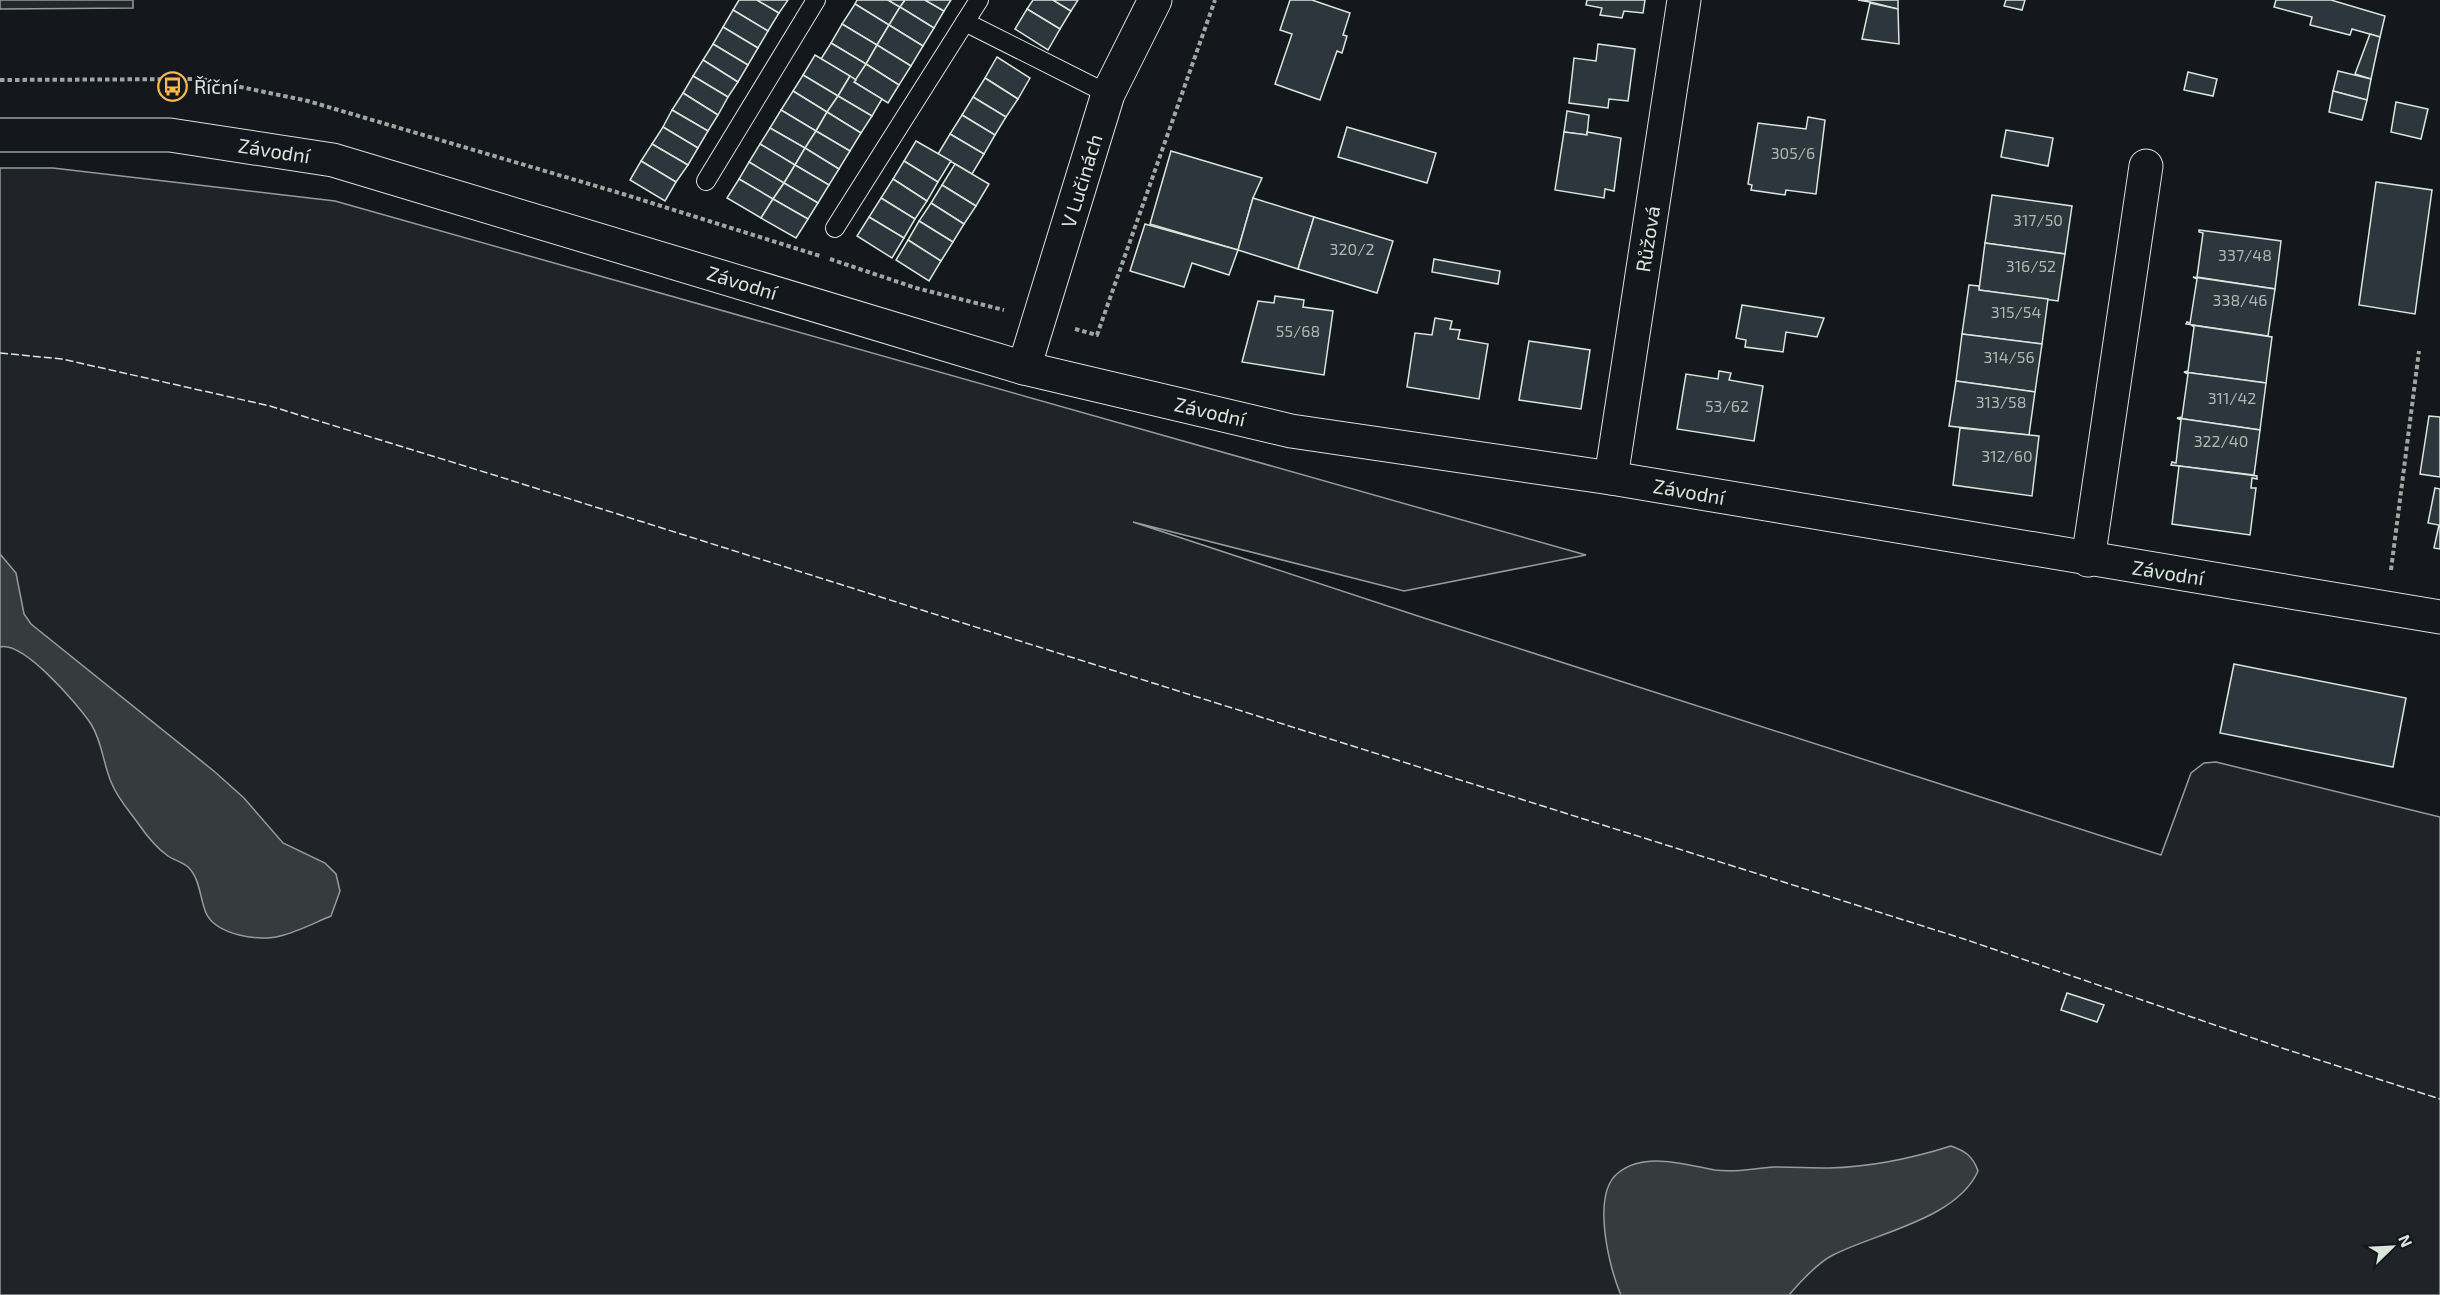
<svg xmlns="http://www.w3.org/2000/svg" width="2440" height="1295" viewBox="0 0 2440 1295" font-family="'Exo 2',sans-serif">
<rect width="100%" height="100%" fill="#14181c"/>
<path fill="#202428" stroke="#939e99" stroke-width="1.5" d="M0,168H53L335,201L1586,555L1404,591L1133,522L1421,617L2161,855L2191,773L2204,763L2216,762L2440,817V1295H0Z"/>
<path fill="#24282b" stroke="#939e99" stroke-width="1.5" d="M0,0H133V8L0,9Z"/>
<g fill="#363b3e" stroke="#939e99" stroke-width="1.5">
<path d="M0,554L16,573L24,614L31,624L215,772L244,798L283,843L325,863L336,874L340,891L331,916C314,923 297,932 280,936C260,942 216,935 206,913C200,899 200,878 188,867C182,862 174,860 168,856C158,849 147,836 140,826C131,813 118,799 112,784C103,765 103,743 91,724C78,705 24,641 0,647Z"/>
<path d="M1951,1146C1965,1151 1973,1156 1978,1171C1957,1219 1876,1233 1833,1255C1817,1263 1801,1281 1789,1295H1621C1609,1268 1591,1194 1618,1173C1645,1151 1685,1165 1715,1170C1736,1173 1754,1168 1774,1167C1793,1167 1811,1168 1829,1168C1869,1167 1913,1158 1951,1146Z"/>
</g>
<g fill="#2c363c" stroke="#d8e6dc" stroke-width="1.5">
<path d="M739,0H757L779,13L768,31L733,10Z"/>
<path d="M757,0H788L779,13Z"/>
<path d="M857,0H888L900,7L889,25L855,4Z"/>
<path d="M888,0H905L900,7Z"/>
<path d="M905,0H925L944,11L934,28L900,7Z"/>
<path d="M925,0H951L944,11Z"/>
<path d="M1033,0H1053L1071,11L1060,29L1027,9Z"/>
<path d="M1053,0H1078L1071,11Z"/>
<path d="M1290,0H1312L1350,13L1343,35L1347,36L1342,53L1337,51L1320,100L1275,84L1292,34L1280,30Z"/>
<path d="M1587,0H1645L1643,13L1624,11L1622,18L1600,15L1602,8L1586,5Z"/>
<path d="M1858,0H1898V9L1870,2Z"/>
<path d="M2006,0H2025L2022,10L2004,6Z"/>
<path d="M2276,0H2331L2385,16L2380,37L2352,29L2350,35L2310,25L2312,17L2274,7Z"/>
<path d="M1870,3L1898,9L1899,44L1862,39Z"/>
<path d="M855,4L889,25L877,45L842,24Z"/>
<path d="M900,7L934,28L923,46L889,25Z"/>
<path d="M1027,9L1060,29L1048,50L1015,29Z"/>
<path d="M733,10L768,31L758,48L723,27Z"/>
<path d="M842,24L877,45L866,64L831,43Z"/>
<path d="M889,25L923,46L911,66L877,45Z"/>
<path d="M723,27L758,48L748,65L713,44Z"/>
<path d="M2370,34L2380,37L2371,79L2355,74Z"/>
<path d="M831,43L866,64L856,80L821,59Z"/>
<path d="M713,44L748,65L738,82L703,60Z"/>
<path d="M1598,44L1635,49L1628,101L1609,99L1608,108L1569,103L1574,58L1596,61Z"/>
<path d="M877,45L911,66L899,85L866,64Z"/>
<path d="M815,55L850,76L838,96L803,75Z"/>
<path d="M997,57L1030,78L1018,99L985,78Z"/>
<path d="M703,60L738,82L728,97L693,76Z"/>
<path d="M866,64L899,85L888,103L854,82Z"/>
<path d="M2338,71L2371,79L2367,100L2333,91Z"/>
<path d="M2188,72L2217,79L2213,96L2184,90Z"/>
<path d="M803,75L838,96L827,112L793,91Z"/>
<path d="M693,76L728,97L718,115L683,93Z"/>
<path d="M850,76L856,80L854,82L882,99L872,116L838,96Z"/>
<path d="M985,78L1018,99L1006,117L973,97Z"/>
<path d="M793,91L827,112L816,131L781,110Z"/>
<path d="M2333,91L2367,100L2362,120L2329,112Z"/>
<path d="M683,93L718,115L708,131L672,110Z"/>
<path d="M838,96L872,116L861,133L827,112Z"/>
<path d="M973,97L1006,117L995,135L962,115Z"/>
<path d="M2396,102L2428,109L2421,139L2391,132Z"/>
<path d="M672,110L708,131L698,148L663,127Z"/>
<path d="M781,110L816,131L805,148L770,128Z"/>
<path d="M1567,111L1589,115L1587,135L1564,132Z"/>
<path d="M827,112L861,133L850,151L816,131Z"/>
<path d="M962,115L995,135L984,154L950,134Z"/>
<path d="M1808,117L1825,120L1816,194L1786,190L1785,195L1751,190L1752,185L1748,184L1758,123L1806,129Z"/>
<path d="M663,127L698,148L688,165L652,144Z"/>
<path d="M1347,127L1436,153L1427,183L1338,157Z"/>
<path d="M770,128L805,148L795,165L760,144Z"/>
<path d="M2006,130L2053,138L2048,166L2001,157Z"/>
<path d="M816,131L850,151L839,169L805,148Z"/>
<path d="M1564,132L1587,135V132L1621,138L1614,191L1605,189L1604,198L1555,190Z"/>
<path d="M950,134L984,154L972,174L938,154Z"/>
<path d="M916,141L951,161L938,182L904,161Z"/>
<path d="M652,144L688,165L676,182L641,161Z"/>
<path d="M760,144L795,165L784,183L749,162Z"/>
<path d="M805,148L839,169L829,185L795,165Z"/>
<path d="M1171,151L1262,178L1253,198L1238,250L1150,224Z"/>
<path d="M641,161L676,182L665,201L630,180Z"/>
<path d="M904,161L938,182L927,201L893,179Z"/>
<path d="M749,162L784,183L773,199L739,179Z"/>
<path d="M955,164L989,184L976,206L942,185Z"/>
<path d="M795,165L829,185L818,203L784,183Z"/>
<path d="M739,179L773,199L761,218L727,198Z"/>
<path d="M893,179L927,201L915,219L881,198Z"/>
<path d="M2376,182L2432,190L2415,314L2359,305Z"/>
<path d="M784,183L818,203L808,219L773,199Z"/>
<path d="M942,185L976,206L964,224L931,203Z"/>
<path d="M1992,195L2072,206L2065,254L1985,243Z"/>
<path d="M881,198L915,219L904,238L869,217Z"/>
<path d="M1253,198L1314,217L1298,269L1238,250Z"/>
<path d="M773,199L808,219L796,238L761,218Z"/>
<path d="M931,203L964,224L953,242L919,221Z"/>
<path d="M869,217L904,238L892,258L857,236Z"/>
<path d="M1314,217L1393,241L1377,293L1298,269Z"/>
<path d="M919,221L953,242L941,261L908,240Z"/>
<path d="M1145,224L1238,250L1229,275L1192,263L1184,287L1130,271Z"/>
<path d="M2199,230L2281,241L2275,289L2197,277L2203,233L2199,232Z"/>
<path d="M908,240L941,261L929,281L896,260Z"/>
<path d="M1985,243L2065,254L2058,301L1979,290Z"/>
<path d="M1434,259L1500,271L1498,284L1432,272Z"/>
<path d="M2193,277L2275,289L2268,336L2186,324L2187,322L2190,323L2197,279Z"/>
<path d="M1969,285L1979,286V290L2048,299L2042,344L1962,334Z"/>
<path d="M1275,296L1304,300L1303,307L1333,311L1324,375L1242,362L1258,301L1274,303Z"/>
<path d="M1742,305L1824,318L1817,337L1786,332L1783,352L1745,347L1746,340L1736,338Z"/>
<path d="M1435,318L1452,321L1450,329L1460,330L1458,339L1488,344L1479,399L1407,387L1415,333L1432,335Z"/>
<path d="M2191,325L2272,337L2266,383L2184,372L2188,371L2194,327Z"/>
<path d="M1962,334L2042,344L2035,392L1956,381Z"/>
<path d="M1529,341L1590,350L1581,409L1519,400Z"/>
<path d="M1719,371L1731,373L1729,380L1763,386L1754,441L1677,429L1686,374L1718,379Z"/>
<path d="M2184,372L2266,383L2260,430L2177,418L2182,417L2188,374Z"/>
<path d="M1956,381L2035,392L2029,435L1949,426Z"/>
<path d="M2429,416L2440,417V477L2420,474Z"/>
<path d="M2177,418L2260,430L2254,475L2171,465L2172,462L2176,463L2181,420Z"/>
<path d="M1960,428L2039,436L2032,496L1953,485Z"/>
<path d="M2179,466L2257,476V479L2252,478L2251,488H2256L2250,535L2172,524Z"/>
<path d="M2435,488L2440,489V549L2434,548L2439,525L2428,523Z"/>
<path d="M2234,664L2406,698L2393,767L2220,733Z"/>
<path d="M2067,993L2104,1005L2097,1022L2061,1010Z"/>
</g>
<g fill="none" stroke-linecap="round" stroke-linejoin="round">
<defs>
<g id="service">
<path d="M965,22L1108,94"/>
<path d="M706,181L816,0"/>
<path d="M835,228L979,0"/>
</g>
<g id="minor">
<path d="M1024,368L1108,94L1155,0"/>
<path d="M1611,478L1684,0"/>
<path d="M2088,560L2146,166"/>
</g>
<path id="tertiary" d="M0,135H170L333,160L1024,368L1291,431L1611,478L2440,617"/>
</defs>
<use href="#service" stroke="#d8e6dc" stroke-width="20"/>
<use href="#minor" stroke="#d8e6dc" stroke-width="35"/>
<use href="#tertiary" stroke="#d8e6dc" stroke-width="35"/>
<g stroke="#9da8a2" stroke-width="4" stroke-dasharray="4.5 3" stroke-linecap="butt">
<path d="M0,80L202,79L308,101L623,194L820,256"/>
<path d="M830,259L916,288L1004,310"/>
<path d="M1075,329L1097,335L1215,0"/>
<path d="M2391,570L2419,351"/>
</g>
<use href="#service" stroke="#14181c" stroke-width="18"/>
<use href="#minor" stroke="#14181c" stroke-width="33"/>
<use href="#tertiary" stroke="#14181c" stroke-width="33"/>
<path stroke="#d8e6dc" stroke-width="1.5" stroke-dasharray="8 3" stroke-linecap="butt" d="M0,353L62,359L270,406L494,475L1964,939L2282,1048L2440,1099"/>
</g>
<defs>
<symbol id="bus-ring" viewBox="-11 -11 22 22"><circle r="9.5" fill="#14181c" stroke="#ffb74d" stroke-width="1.5"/><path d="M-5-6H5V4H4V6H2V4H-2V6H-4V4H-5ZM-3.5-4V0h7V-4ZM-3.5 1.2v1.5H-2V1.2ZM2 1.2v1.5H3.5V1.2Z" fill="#ffb74d"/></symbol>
</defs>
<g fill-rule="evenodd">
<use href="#bus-ring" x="156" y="70" width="33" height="33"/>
</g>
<g text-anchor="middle" stroke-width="4.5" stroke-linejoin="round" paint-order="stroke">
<g font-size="16" fill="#adbab4">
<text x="1793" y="159">305/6</text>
<text x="2038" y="226">317/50</text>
<text x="1352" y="255">320/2</text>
<text x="2245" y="261">337/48</text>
<text x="2031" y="272">316/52</text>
<text x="2240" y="306">338/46</text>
<text x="2016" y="318">315/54</text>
<text x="1298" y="337">55/68</text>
<text x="2009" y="363">314/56</text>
<text x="2232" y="404">311/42</text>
<text x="2001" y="408">313/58</text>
<text x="1727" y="412">53/62</text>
<text x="2221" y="447">322/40</text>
<text x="2007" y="462">312/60</text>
</g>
<g font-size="20" fill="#d8e6dc" stroke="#14181c" text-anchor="start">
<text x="194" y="94">Říční</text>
</g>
<g font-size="20" fill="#d8e6dc" stroke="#14181c">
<text transform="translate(274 151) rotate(9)" y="7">Závodní</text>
<text transform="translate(1082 181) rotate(-73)" y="7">V Lučinách</text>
<text transform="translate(1648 239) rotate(-81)" y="7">Růžová</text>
<text transform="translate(742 283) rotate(17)" y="7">Závodní</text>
<text transform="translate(1210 412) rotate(13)" y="7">Závodní</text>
<text transform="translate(1689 492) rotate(10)" y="7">Závodní</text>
<text transform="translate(2168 573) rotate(9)" y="7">Závodní</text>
</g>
</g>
<g transform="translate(2392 1247) rotate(66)" stroke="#14181c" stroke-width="4.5" paint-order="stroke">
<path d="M0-4.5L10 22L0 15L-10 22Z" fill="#d8e6dc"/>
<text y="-9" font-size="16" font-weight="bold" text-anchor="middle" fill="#d8e6dc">N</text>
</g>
</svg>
